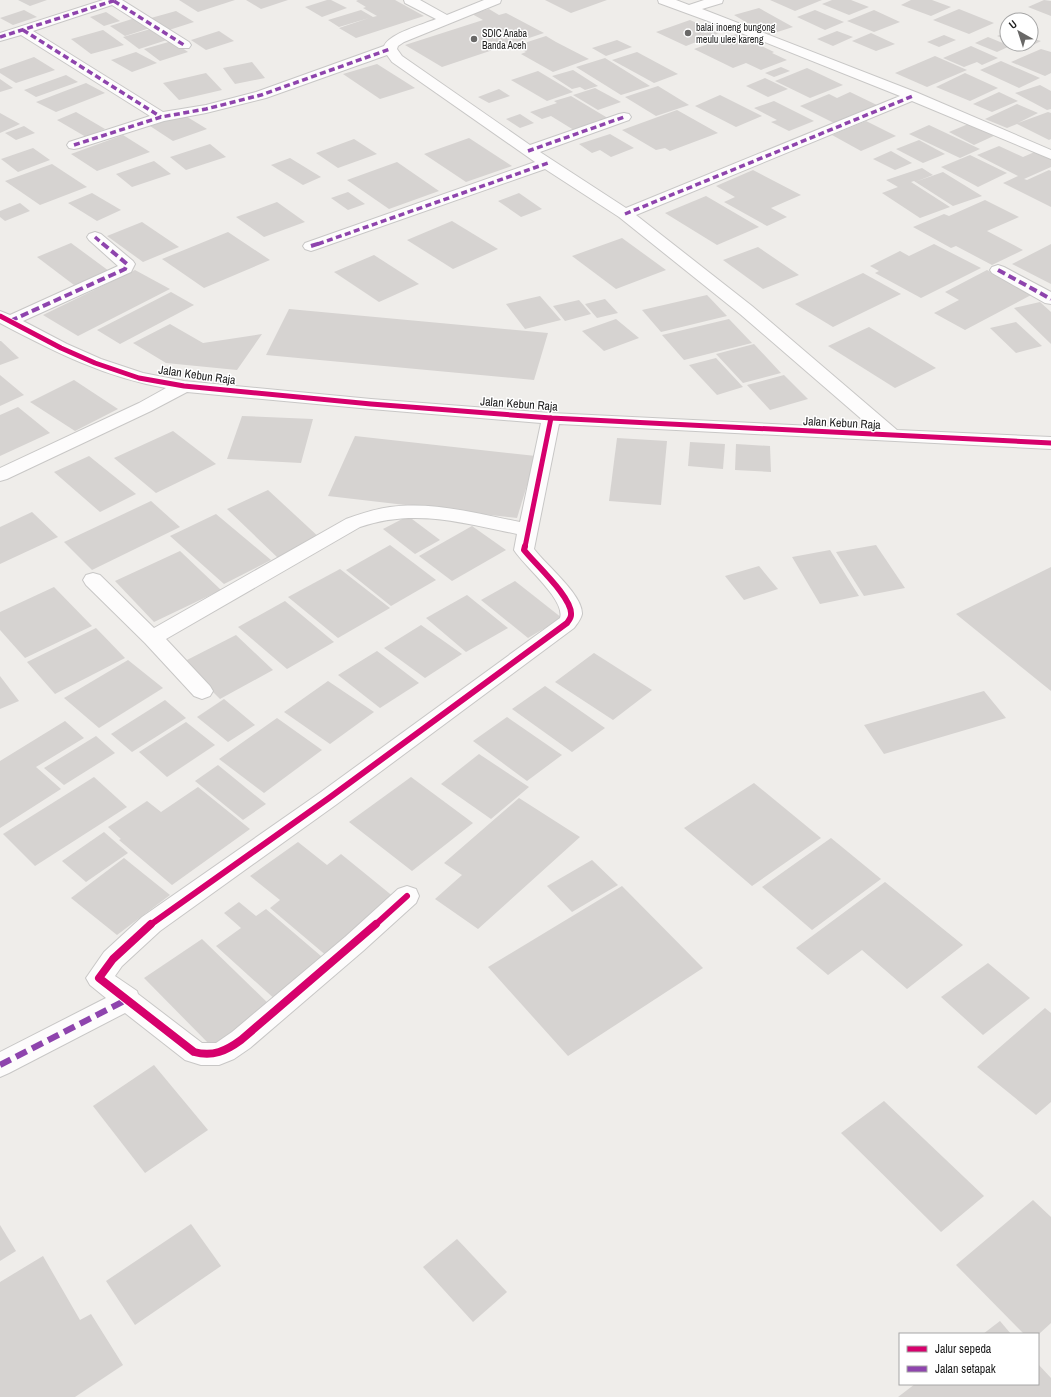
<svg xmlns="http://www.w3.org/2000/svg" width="1051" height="1397" viewBox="0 0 1051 1397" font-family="'Archivo Narrow',sans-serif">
<rect width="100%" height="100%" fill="#efedea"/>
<g fill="#d6d3d1">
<path d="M18,0H47L30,6Z"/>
<path d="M179,0H235L198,12Z"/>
<path d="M246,0H288L261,9Z"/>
<path d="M327,0H331L347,8L322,17L305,7Z"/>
<path d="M395,0L424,16L356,38L339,28L369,18L339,27L328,20L361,10L373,17L377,16L363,8L366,7L356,1L358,0Z"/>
<path d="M545,0H607L571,13Z"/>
<path d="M770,0H822L795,11Z"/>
<path d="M832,0H851L869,7L849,15L822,4Z"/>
<path d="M911,0H932L951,7L931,16L901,5Z"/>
<path d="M1044,0L1051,1V16L1028,7Z"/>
<path d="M759,8L793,27L768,35L734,15Z"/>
<path d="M489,9L499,15L506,13L544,33L442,67L405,45L483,20L472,14Z"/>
<path d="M959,9L994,23L969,34L933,20Z"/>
<path d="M24,10L37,17L13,25L0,18Z"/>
<path d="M815,10L844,22L825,30L797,17Z"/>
<path d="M874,10L900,22L874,32L847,21Z"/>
<path d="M176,11L194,22L169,30L151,18Z"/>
<path d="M106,12L120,21L104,26L90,17Z"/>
<path d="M135,18L150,28L125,36L110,26Z"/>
<path d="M690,20L719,33L686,46L656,32Z"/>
<path d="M154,28L170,39L139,49L123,37Z"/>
<path d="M103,30L124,45L91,54L71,39Z"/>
<path d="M219,31L234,41L206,50L191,40Z"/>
<path d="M837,31L853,37L833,46L817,39Z"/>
<path d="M1007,32V40L997,36Z"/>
<path d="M871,33L895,44L876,51L852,41Z"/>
<path d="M736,34L774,52L772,53L787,60L761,70L746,63L733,68L694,49Z"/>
<path d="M944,35L956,40L939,47L927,42Z"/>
<path d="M546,36L556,42L589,59L553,72L521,54L526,52L515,46Z"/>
<path d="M988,37L1010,46L997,52L975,43Z"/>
<path d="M1031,38L1041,41L1027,48L1017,44H1031Z"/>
<path d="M617,40L632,47L606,56L592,48Z"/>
<path d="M172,41L188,52L160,61L144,49Z"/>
<path d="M971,46L998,58L982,65L977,62L964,67L943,58Z"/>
<path d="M1041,49L1051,52V73L1045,76L1011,62Z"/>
<path d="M136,52L157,63L132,72L111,60Z"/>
<path d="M637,52L678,74L654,83L612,60Z"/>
<path d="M935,56L967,70L927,87L895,73Z"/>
<path d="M34,57L55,70L16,83L0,73V69Z"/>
<path d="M605,58L650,86L621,95L576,67Z"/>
<path d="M1001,61L1040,78L1019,88L980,70Z"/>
<path d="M252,62L265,78L235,84L223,68Z"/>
<path d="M377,64L415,88L380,99L343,74Z"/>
<path d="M781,67L790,71L774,77L765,73Z"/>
<path d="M807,68L843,85L810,98L775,81Z"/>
<path d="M573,70L598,86L585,90L580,87L572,89L552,76Z"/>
<path d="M538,71L573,92L547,101L511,80Z"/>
<path d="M206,73L222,90L179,100L163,83Z"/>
<path d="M965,73L998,88L970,101L936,87Z"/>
<path d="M66,75L78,82L36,97L24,90Z"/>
<path d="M765,78L788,89L768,97L746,86Z"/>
<path d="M0,79L13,88L0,92Z"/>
<path d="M86,83L105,93L56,112L36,102Z"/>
<path d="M1040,85L1051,91V109L1047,110L1015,93Z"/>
<path d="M658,86L689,105L656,116L625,97Z"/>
<path d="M595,88L621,102L598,110L573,95Z"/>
<path d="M499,89L510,96L489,103L478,97Z"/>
<path d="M850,92L879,106L836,124L800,106L829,94L837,98Z"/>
<path d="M999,92L1018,101L992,112L973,104Z"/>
<path d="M720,95L762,116L736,127L695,106Z"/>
<path d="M571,96L611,120L577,132L551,116L542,119L530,112L557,103L554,101Z"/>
<path d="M774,101L814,121L789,131L771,122L777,120L754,108Z"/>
<path d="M1017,104L1038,113L1018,123L1048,112L1051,113V139L1049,140L1017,124L1007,128L985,119Z"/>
<path d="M677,110L718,133L670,151L665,148L656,150L622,130Z"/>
<path d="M76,112L105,129L86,137L57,120Z"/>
<path d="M0,113L20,124L0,133Z"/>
<path d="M520,114L534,123L520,128L506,119Z"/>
<path d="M184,115L207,129L173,141L150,126Z"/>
<path d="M866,121L896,136L861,151L832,135Z"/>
<path d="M973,122L998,134L974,145L949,132Z"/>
<path d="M929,125L980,149L960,158L909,134Z"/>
<path d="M24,126L35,133L16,140L5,133Z"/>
<path d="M610,134L634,148L611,157L600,150L592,153L579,144Z"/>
<path d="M123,135L150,152L97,171L71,154Z"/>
<path d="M469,138L512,166L466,182L424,154Z"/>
<path d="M354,139L377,154L338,168L316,153Z"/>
<path d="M919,140L945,154L923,163L896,149Z"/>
<path d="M210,144L226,157L186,170L170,157Z"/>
<path d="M999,146L1023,157L1037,151L1051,158V167L1024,179L1027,180L1049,170L1051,171V207L1003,183L1018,176L977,155Z"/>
<path d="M33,148L50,160L18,172L1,159Z"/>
<path d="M891,151L912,163L895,170L873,159Z"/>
<path d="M970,155L1007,173L978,187L941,167Z"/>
<path d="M290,158L321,177L303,185L271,165Z"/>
<path d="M154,161L171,174L132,187L116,174Z"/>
<path d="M397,162L439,191L389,209L347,180Z"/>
<path d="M52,164L87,187L40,205L5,181Z"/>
<path d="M922,168L933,175L915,182L943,172L982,196L953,206L914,181L911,182L950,207L920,218L882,193L898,187L886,180Z"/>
<path d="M753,170L801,195L771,208L787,217L767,226L724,202L735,197L716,186Z"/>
<path d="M348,192L365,204L348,210L331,198Z"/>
<path d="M92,193L121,210L97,221L68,203Z"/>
<path d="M519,193L542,209L521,217L498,201Z"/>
<path d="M706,196L759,227L717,245L665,213Z"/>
<path d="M985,200L1019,217L987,231L1023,250L992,265L956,246L951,248L913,227L944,214L949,216Z"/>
<path d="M277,202L305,222L264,237L236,217Z"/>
<path d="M20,203L30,211L5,221L0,217V211Z"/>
<path d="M452,221L498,249L453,269L407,240Z"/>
<path d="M142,222L179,247L143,262L107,236Z"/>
<path d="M228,232L270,260L204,288L162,259Z"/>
<path d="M622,238L666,270L616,289L572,256Z"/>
<path d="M71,243L109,271L74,285L37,257Z"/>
<path d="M934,244L981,268L921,298L875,273L879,271L870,266L900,251L909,256Z"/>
<path d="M1051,244V284L1012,264Z"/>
<path d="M758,247L799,275L763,289L723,260Z"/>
<path d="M374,255L419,284L379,302L334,272Z"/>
<path d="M135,270L170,289L78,336L43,315Z"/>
<path d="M987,270L1033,294L965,330L934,313L959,300L945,292Z"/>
<path d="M863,273L901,294L833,327L795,304Z"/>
<path d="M171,292L194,305L120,344L97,330Z"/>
<path d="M707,295L727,316L661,332L642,310Z"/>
<path d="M540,296L561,320L525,329L506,304Z"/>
<path d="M605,299L618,313L597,318L585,304Z"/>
<path d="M579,300L591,314L565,321L553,306Z"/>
<path d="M1040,302L1051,312V344L1014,308Z"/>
<path d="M289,309L548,333L534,380L266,355Z"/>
<path d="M616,319L639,338L604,351L582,331Z"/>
<path d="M729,319L752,343L684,360L662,335Z"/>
<path d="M1016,322L1042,346L1016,353L990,328Z"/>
<path d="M170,324L203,343L262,334L237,370L166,363L133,343Z"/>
<path d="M869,327L936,368L895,388L828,346Z"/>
<path d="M0,341H1L19,358L0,365Z"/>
<path d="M754,344L781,373L743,383L716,354Z"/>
<path d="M716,358L743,387L717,395L689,365Z"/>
<path d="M0,375L24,395L0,406Z"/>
<path d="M784,375L808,399L770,410L747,385Z"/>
<path d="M74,380L118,409L75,431L30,402Z"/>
<path d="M18,407L50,433L0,456V415Z"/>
<path d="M242,416L313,419L301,463L227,459Z"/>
<path d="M173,431L216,464L156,493L114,458Z"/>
<path d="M355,436L536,456L517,518L328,496Z"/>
<path d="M617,438L667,441L661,505L609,501Z"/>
<path d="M690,442L725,444L723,469L688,466Z"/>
<path d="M736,444L770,446L771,472L735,470Z"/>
<path d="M89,456L136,494L100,512L54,472Z"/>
<path d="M268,490L321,539L278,558L227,509Z"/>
<path d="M151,501L180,527L92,570L64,542Z"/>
<path d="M32,512L58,537L0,564V527Z"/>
<path d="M216,514L271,560L224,584L170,536Z"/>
<path d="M408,516L440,540L415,554L383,529Z"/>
<path d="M472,526L506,550L452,581L419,556Z"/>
<path d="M390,545L436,580L391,606L346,570Z"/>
<path d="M876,545L905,588L864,596L836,552Z"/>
<path d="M830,550L859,596L820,604L792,557Z"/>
<path d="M180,551L221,590L154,622L115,581Z"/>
<path d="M759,566L778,589L744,600L725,576Z"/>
<path d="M1051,567V691L956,614Z"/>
<path d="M340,569L390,608L338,638L288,597Z"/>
<path d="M515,581L562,618L528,638L481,600Z"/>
<path d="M54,587L92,626L25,658L0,630V612Z"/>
<path d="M467,595L508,628L466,652L426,618Z"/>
<path d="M285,601L334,642L287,669L238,627Z"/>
<path d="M421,625L462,654L425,678L384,648Z"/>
<path d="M96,628L125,658L55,694L27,662Z"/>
<path d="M236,635L273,670L220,699L183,662Z"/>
<path d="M377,651L419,683L380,708L338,675Z"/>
<path d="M594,653L652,690L613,720L555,682Z"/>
<path d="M128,660L163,688L99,728L64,698Z"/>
<path d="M0,676L19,701L0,709Z"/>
<path d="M328,681L374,712L330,744L284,712Z"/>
<path d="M545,686L605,728L572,752L512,709Z"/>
<path d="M984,691L1006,718L884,754L864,725Z"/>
<path d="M224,699L255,725L228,742L197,717Z"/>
<path d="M165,700L186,718L132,752L111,734Z"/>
<path d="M507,717L562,755L527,781L473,741Z"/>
<path d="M277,718L322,750L264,793L219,759Z"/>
<path d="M65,721L84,738L36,767L61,789L0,828V761Z"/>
<path d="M186,722L215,745L167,777L139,752Z"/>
<path d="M96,736L115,753L64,785L44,768Z"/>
<path d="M479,754L529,787L491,819L441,784Z"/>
<path d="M218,765L266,804L243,820L195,781Z"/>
<path d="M94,777L127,807L35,866L3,834Z"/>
<path d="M411,777L473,823L412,871L349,822Z"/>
<path d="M754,783L821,838L752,886L684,828Z"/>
<path d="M198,787L250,829L172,885L119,840L121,839L108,827L147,801L161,812Z"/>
<path d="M519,798L580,837L478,929L435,899L462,875L444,863Z"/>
<path d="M104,832L128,853L86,882L62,861Z"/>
<path d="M831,838L881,879L812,930L762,887Z"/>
<path d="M298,842L327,865L341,854L400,902L328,957L270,908L280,900L250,876Z"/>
<path d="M124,858L170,895L117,935L71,898Z"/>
<path d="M592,860L618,885L572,912L547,886Z"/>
<path d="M885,882L963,945L907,989L862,950L828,975L796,948Z"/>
<path d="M622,886L703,968L568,1056L488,967Z"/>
<path d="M239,902L256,916L266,909L328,962L278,1002L216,946L241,928L224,913Z"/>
<path d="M202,939L272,1007L214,1049L144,978Z"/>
<path d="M988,963L1030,998L983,1035L941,997Z"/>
<path d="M1045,1008L1051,1013V1102L1036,1115L977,1067Z"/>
<path d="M154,1065L208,1130L145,1173L93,1106Z"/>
<path d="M884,1101L984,1196L941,1232L841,1133Z"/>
<path d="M1033,1200L1051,1217V1323L1039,1334H1024L956,1265Z"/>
<path d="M191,1224L221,1266L135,1325L106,1281Z"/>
<path d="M0,1225L16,1251L0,1261Z"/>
<path d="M457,1239L507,1292L473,1322L423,1267Z"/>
<path d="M43,1256L80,1320L91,1314L123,1365L75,1397H0V1282Z"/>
<path d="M1000,1321L1011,1334H983Z"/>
<path d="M1038,1364L1051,1378V1397H898L915,1384H1038Z"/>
</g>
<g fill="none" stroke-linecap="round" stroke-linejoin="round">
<defs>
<g id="minor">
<path d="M103,0H122L189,42L191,45L189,48H179L112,5L33,31L163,112L206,105L256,92L384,46C390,33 422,25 436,19L405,3L404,0H420L447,15L484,0H501L500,3L404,42L398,46L397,49L402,56L530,145L619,114L624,113L629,114L631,117L629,120L540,152L626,208L900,96L757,39L659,3L658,0H676L689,5L704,0H723L722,3L702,9L918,93L1051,150V159L912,101L636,215L752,306L897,430L1051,437V449L559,424L534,549C546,565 583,595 582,614C581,619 577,624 574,628L337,804L160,931L122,966L115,976L137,991L138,994L202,1043H216L232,1032L345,937L398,889L407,886L416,889L419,896L416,903L363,951L250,1048L234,1059L219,1065H201L185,1060L125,1013L9,1073L0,1077V1052L106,998L90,985L86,978L104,952L142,917L321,792L560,618C566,600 524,566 514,550L517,534C464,523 414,508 360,527L166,639L210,686L213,691L210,696L202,699L194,696L145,643L86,585L83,580L86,575L93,573L100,575L154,628L346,519C360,514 375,509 390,507C434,501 478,514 520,522L541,423L371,409L187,392L151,411L7,479L0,481V468L139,403L166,388C104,377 55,352 0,323V311L10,315L118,266L89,240L87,237L89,234L95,232L101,234L133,261L135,264L131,272L23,321L67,344L101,359L143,373L184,381L371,399L551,413L873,429L740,314L619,217L545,169L317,249L311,251L305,249L303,246L305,243L535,162L392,62L387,55L266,98L206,113L164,121L79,148L74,149L69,148L67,145L69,142L150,116L21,35L0,41V33Z"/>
<path d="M998,265L1004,267L1051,292V304L1045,303L992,273L990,270L992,267Z"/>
</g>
</defs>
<use href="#minor" stroke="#c8c7c6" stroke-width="2"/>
<use href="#minor" fill="#fdfcfc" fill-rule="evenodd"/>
<g stroke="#8e44ad" stroke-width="3.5" stroke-dasharray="6 3.5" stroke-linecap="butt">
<path d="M114,1L184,45"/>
<path d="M23,30L161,117"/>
<path d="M0,37L116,0"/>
<path d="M74,145L161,117L206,109L261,95L390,49"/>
<path d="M528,151L624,117"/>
<path d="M625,214L913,96"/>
<path d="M95,237L103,244"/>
<path d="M318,244L548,163"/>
</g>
<g stroke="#8e44ad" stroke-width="4" stroke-dasharray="8 4" stroke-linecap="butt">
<path d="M311,246L321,243"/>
<path d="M998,270L1051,299"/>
<path d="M10,321L125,269L127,264L102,243"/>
</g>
<path stroke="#8e44ad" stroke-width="6" stroke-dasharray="12 6" stroke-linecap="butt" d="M0,1065L128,999"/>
<defs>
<g id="cycleway-far2">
<path d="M0,316L61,348L95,363L139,378L184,386L371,404L551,418L1051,443"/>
<path d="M525,547L551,418"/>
</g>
<g id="cycleway-far1">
<path d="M150,925L329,798L567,623C569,620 571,618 571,615C573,598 535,564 524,550L525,546"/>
<path d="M375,925L407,896"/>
</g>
<path id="cycleway" d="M151,924L113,959L99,978L194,1052C213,1057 226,1051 241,1040L376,924"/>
</defs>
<use href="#cycleway-far2" stroke="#fff" stroke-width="7"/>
<use href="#cycleway-far1" stroke="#fff" stroke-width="8"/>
<use href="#cycleway" stroke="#fff" stroke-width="10"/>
<use href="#cycleway-far2" stroke="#d6006c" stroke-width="5"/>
<use href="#cycleway-far1" stroke="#d6006c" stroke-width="6"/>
<use href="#cycleway" stroke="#d6006c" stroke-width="8"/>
</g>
<g fill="#696867" stroke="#fff" stroke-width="1.5">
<circle cx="688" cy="33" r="4"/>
<circle cx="474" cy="39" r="4"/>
</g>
<g text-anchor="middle" stroke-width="3" stroke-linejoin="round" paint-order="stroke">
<g font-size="10" fill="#212121" stroke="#fff" text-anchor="start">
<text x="696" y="31">balai inoeng bungong<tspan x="696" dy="12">meulu ulee kareng</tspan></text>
<text x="482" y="37">SDIC Anaba<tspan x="482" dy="12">Banda Aceh</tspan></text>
</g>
<g font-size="12" fill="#212121" stroke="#fff">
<text transform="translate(197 375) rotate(8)" y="4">Jalan Kebun Raja</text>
<text transform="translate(519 404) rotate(4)" y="4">Jalan Kebun Raja</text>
<text transform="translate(842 423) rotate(3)" y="4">Jalan Kebun Raja</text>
</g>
</g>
<rect x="899" y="1333" width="140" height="52" fill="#ffffff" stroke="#a6a6a6"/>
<rect x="907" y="1346" width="20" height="6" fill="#d6006c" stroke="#a6a6a6"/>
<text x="935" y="1353" font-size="12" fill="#212121">Jalur sepeda</text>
<rect x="907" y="1366" width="20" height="6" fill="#8e44ad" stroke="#a6a6a6"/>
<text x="935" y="1373" font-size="12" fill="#212121">Jalan setapak</text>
<g transform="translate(1019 32) rotate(321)"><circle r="19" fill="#ffffff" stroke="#a6a6a6"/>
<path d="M0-3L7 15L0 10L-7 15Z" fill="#696867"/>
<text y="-6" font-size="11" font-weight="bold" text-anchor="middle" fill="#212121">U</text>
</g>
</svg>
